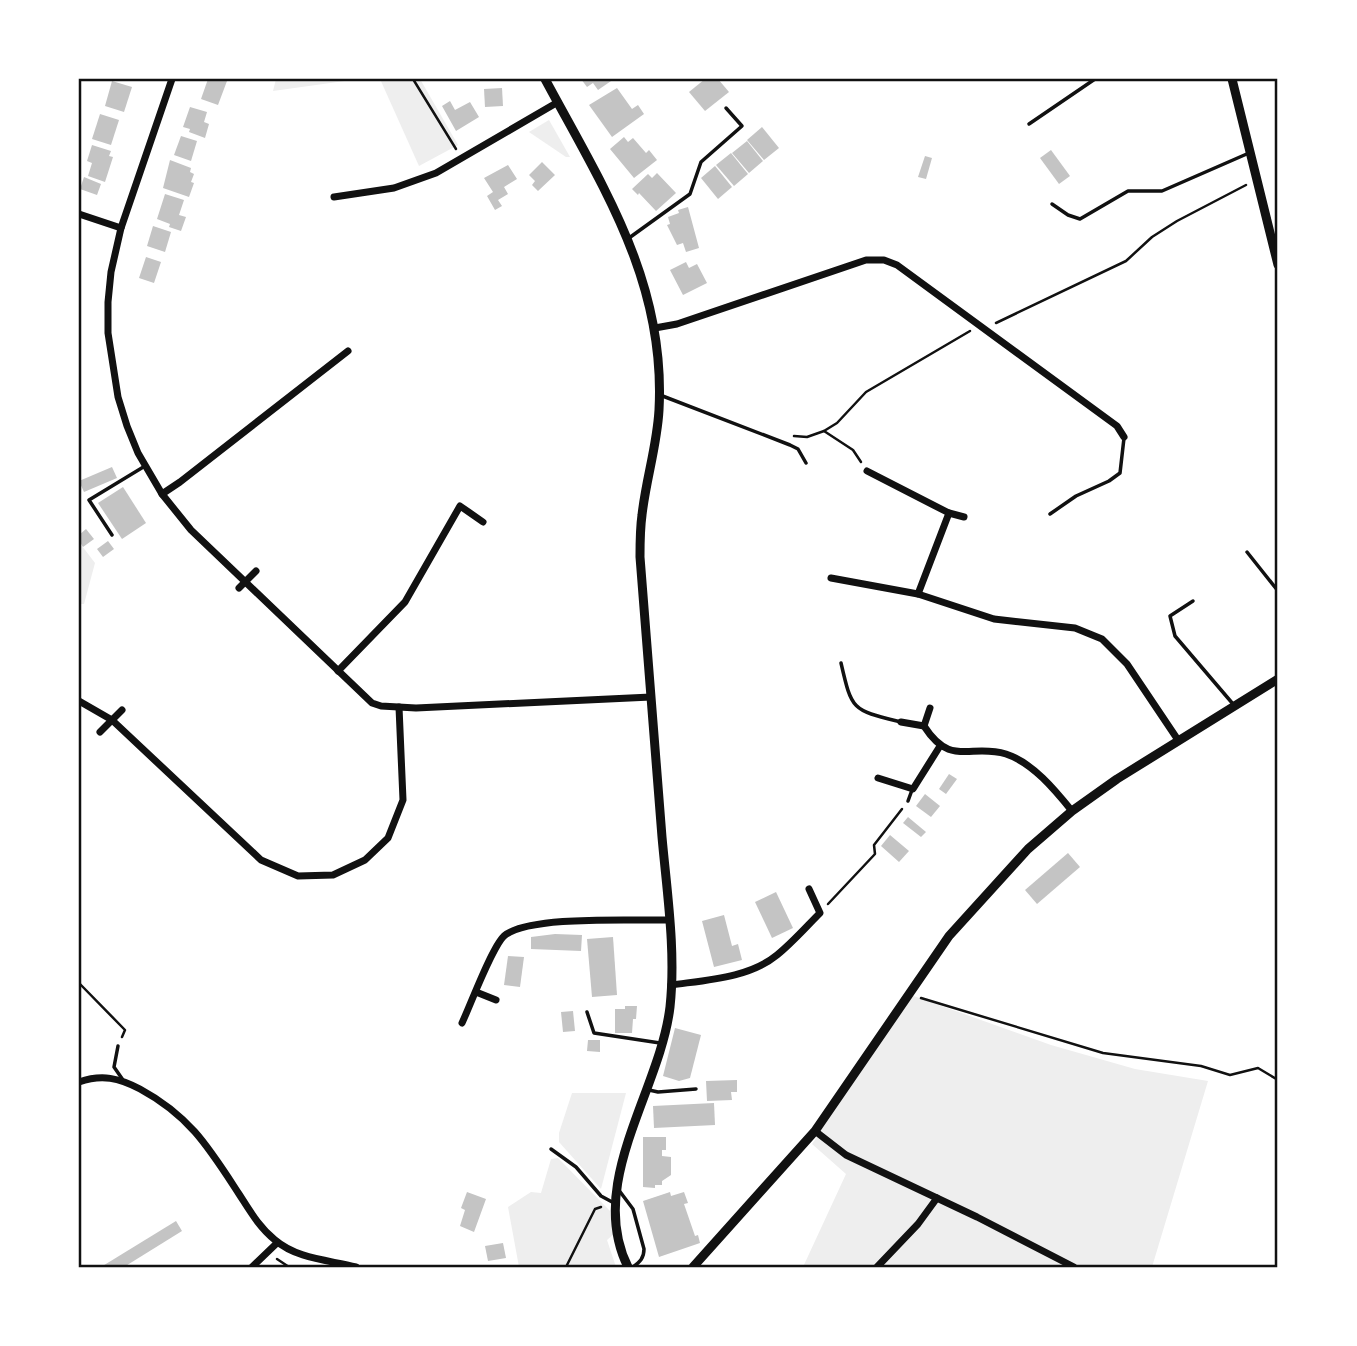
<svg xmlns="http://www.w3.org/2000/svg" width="1357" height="1346" viewBox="0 0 1357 1346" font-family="'Noto Sans',sans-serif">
<rect width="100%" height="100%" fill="#fff"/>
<g fill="#eee">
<path d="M276,79H359L273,91Z"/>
<path d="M380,79H420L458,145L419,166Z"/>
<path d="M549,120L570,157H566L529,132Z"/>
<path d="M79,542L95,563L84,604H79Z"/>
<path d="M908,994L1051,1045L1135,1069L1208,1081L1152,1267H803L846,1174L812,1144L819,1134L815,1131Z"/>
<path d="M572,1093H626L601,1189L559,1142V1133Z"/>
<path d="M558,1158L610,1211L615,1233L607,1240L616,1267H519L508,1207L531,1192L541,1193L551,1159Z"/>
</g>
<g fill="#c4c4c4">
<path d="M208,79L227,81L218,105L201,99Z"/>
<path d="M581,79H614L598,90L593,83L587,87Z"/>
<path d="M705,79H718L729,92L705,111L689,92Z"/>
<path d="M112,81L132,87L124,112L105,106Z"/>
<path d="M502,88L503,106L485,107L484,89Z"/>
<path d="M617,88L632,109L638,105L644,114L612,137L589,105Z"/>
<path d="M450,101L455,110L470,102L479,117L456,131L442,106Z"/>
<path d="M190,107L207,112L204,122L209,124L205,138L189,132L190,129L183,127Z"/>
<path d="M100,114L119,120L111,145L92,139Z"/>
<path d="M762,127L779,148L764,160L747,140Z"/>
<path d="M181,136L197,141L191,161L174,155Z"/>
<path d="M624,137L628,142L633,138L646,153L649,150L657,160L634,178L610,149Z"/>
<path d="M747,141L763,161L749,173L732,153Z"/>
<path d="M92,145L111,151L109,156L113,157L105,182L88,176L92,163L87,161Z"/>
<path d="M1051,150L1070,176L1059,184L1040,158Z"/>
<path d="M731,153L748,174L734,186L716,165Z"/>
<path d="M925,156L932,158L926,179L918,177Z"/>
<path d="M170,160L191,168L190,172L194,174L191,182L194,183L189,197L163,188Z"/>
<path d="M542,162L555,175L538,191L532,185L535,181L529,175Z"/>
<path d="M508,165L517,179L504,187L508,194L498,200L502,206L495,210L487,196L493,192L484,178Z"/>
<path d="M715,166L732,187L718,199L701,178Z"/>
<path d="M657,173L676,193L656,211L639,193L638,195L632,189L648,174L652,178Z"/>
<path d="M84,177L101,184L97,195L80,189Z"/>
<path d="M165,194L184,200L179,215L186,217L181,231L169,227L170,224L157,219Z"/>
<path d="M688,207L699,248L686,252L683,243L677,245L667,225L670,224L668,217L679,213L678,210Z"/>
<path d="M153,226L171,232L165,252L147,246Z"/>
<path d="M146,257L161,262L154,283L139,278Z"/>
<path d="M686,262L689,268L697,264L707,283L683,295L670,270Z"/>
<path d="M112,467L117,478L84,492L79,481Z"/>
<path d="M123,487L146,523L122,539L98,503Z"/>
<path d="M86,529L94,539L83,547L79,541V535Z"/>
<path d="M108,541L114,549L103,557L97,549Z"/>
<path d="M949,774L957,779L946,794L939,789Z"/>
<path d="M925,794L940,806L931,817L916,806Z"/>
<path d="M908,817L926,832L921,837L903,823Z"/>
<path d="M890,835L909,851L899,862L881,846Z"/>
<path d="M1068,853L1080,867L1037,904L1025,890Z"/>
<path d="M776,892L793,928L772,938L755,902Z"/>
<path d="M724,915L732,946L738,944L742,960L714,967L702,921Z"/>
<path d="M555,934L582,935L581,951L531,949V937Z"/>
<path d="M613,937L617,995L592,997L587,939Z"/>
<path d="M508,956L524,957L520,987L504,985Z"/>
<path d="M625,1006H637L636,1019H633L632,1033H615V1009H625Z"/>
<path d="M573,1011L575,1031L563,1032L561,1012Z"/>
<path d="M675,1028L701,1035L690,1078L679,1081L663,1076Z"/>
<path d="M588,1040H600V1052L587,1051Z"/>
<path d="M737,1080V1092H731L732,1100L707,1101L706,1081Z"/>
<path d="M714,1103L715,1125L654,1128L653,1106Z"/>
<path d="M643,1137H666V1150H662V1156L671,1157V1175L662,1181V1185H655V1188L643,1187Z"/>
<path d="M467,1192L486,1199L474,1232L460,1226L465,1210L461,1208Z"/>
<path d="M670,1192L671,1196L684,1192L688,1203L684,1204L695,1236L698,1235L700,1243L659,1257L643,1201Z"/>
<path d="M176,1221L182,1231L124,1267H101Z"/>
<path d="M503,1243L506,1258L488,1261L485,1246Z"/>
</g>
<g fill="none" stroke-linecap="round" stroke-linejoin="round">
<g stroke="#111" stroke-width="2.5">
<path d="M413,79L456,149"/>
<path d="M996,323L1126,261L1152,237L1177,221L1246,185"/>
<path d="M824,431L853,450L861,462"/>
<path d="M794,436L807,437L824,431L837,423L866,392L970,331"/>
<path d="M828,904L875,854L874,845L902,809"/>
<path d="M79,983L125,1030L122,1037"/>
<path d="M921,998L1103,1053L1201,1066L1230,1075L1258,1068L1278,1080"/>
<path d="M277,1259L289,1267"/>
<path d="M566,1267L595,1209L601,1207"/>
</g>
<g stroke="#111" stroke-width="3.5">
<path d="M1029,124L1095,79"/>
<path d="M1052,204L1068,215L1080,219L1128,191H1162L1249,153"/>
<path d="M629,238L690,194L701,162L742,126L726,108"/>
<path d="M660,395L790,445L798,449L806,463"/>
<path d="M1050,514L1076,496L1109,481L1120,473L1124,438"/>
<path d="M112,535L89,500L145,466"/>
<path d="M1247,552L1278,591"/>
<path d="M1193,601L1170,616L1175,636L1233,704"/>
<path d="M841,663C852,711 852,710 901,722"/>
<path d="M908,801L912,790"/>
<path d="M587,1012L594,1033L660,1043"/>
<path d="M118,1046L114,1067L123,1080"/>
<path d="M649,1090L658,1092L696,1089"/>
<path d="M551,1149L576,1167L601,1196L614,1203"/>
<path d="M618,1189L633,1209L644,1249C644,1258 640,1262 633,1267"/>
</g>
<g stroke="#111" stroke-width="7">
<path d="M172,79L121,228L111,272L108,302V333L118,397L127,426L138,453L162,494L191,530L372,703L381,706L416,708L651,697"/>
<path d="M334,197L394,188L436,173L558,102"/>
<path d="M79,214L121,228"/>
<path d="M655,328L677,324L866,260H884L897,265L1117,426L1124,437"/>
<path d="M867,471L949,513L918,594"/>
<path d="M162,494L180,482L348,351"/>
<path d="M949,513L964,517"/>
<path d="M831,578L918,594L994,619L1075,628L1102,639L1127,664L1178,740"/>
<path d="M239,588L256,571"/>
<path d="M338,671L405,602L460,506L483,522"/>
<path d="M79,701L112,720L261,860L298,876L333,875L365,860L388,838L403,800L399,707"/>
<path d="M901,722L924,726C951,768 970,743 1006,754C1033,763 1055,790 1072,811"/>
<path d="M924,726L930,708"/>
<path d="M100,732L122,710"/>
<path d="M878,778L913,789L940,746"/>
<path d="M671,985C706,980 749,978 777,955C792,943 806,927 820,913L809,889"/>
<path d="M476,992L496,1000"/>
<path d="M462,1023C470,1006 492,947 504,936C529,915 633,921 669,920"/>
<path d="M79,1082C102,1074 119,1078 140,1089C190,1116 209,1148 239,1194C250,1211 259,1227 275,1240C297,1259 329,1260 356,1267"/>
<path d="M815,1131L846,1155L977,1217L1074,1267"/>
<path d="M252,1267L277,1243"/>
<path d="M877,1267L918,1224L937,1198"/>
</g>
<g stroke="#111" stroke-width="9">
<path d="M545,79C603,187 666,282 659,410C657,446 646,479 642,515C640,529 640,543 640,557C647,651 655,744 662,837C667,893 676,951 670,1007C660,1091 586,1183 628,1267"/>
<path d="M1232,79L1278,265"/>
<path d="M693,1267L815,1131L949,936L1028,849L1072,811L1117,779L1278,679"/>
</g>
</g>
<rect width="1357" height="1346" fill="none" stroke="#ffffff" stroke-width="161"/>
<rect x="80" y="80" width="1196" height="1186" fill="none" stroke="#111" stroke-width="2.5"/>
</svg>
